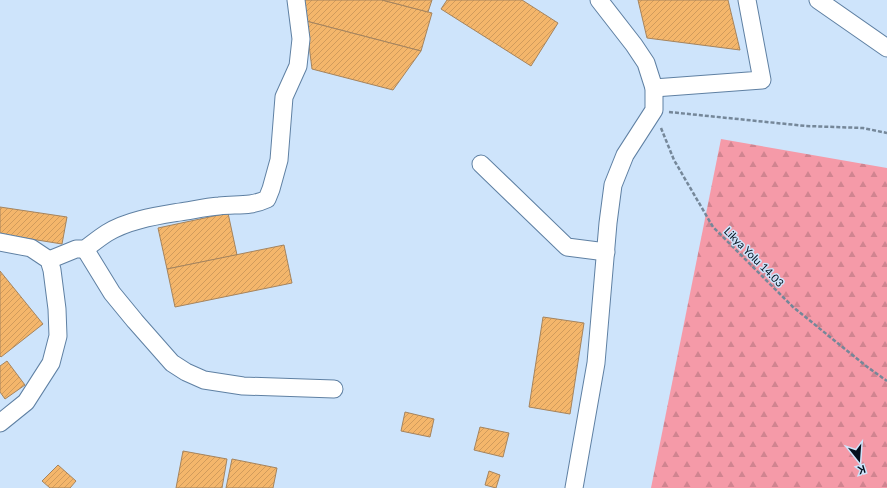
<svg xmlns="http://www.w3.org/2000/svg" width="887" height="488" viewBox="0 0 887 488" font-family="Lato,sans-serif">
<defs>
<pattern id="forest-firs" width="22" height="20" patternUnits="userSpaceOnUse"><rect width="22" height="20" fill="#f59aa8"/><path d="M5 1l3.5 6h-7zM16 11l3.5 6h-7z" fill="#d08490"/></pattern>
<pattern id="building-hatch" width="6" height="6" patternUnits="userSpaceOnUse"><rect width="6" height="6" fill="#f4b66b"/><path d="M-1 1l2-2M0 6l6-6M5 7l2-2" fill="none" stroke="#d09b5c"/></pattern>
</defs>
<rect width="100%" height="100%" fill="#cee4fb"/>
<path fill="url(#forest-firs)" d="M721,139L887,168V488H651Z"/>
<g fill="url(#building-hatch)" stroke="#a5845e">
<path d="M303,0H382L432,13L421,51L306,21Z"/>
<path d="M382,0H432L428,12Z"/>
<path d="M447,0H522L558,23L531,66L441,9Z"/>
<path d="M638,0H728L740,50L647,38Z"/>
<path d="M306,21L421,51L393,90L312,69Z"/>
<path d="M0,207L67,217L62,244L0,234Z"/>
<path d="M228,213L237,255L167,269L158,228Z"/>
<path d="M284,245L292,283L175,307L167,269Z"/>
<path d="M0,271L43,324L1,357L0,356Z"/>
<path d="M543,317L584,323L570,414L529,407Z"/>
<path d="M7,361L25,385L5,399L0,392V366Z"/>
<path d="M405,412L434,419L430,437L401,431Z"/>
<path d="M480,427L509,433L503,457L474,450Z"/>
<path d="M183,451L227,459L222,488H176Z"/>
<path d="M232,459L277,468L273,488H226Z"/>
<path d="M58,465L76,481L70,488H50L42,481Z"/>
<path d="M489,471L500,475L496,488L485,485Z"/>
</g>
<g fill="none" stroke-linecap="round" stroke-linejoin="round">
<defs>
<g id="minor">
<path d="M818,0L887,48"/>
<path d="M654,88L762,80L747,0"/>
<path d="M481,164L567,247L606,252"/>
<path d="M0,242L31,248L49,260L52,270L57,309L58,336L51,363L26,402L0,423"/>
<path d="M85,249L112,293L135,321L172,363L186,372L204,380L243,386L334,389"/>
<path d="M49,260L76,249H85C92,244 99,238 107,233C128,220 156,216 180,212C193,210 206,207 219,206C237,204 250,207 267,199L271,189L279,160L284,97L298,66L301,39L296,0"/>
<path d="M574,488L596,363L608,223L613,185L625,155L654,110V88L646,63L634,45L599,0"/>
</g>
</defs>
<use href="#minor" stroke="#5f80a3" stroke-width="19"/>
<g stroke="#758799" stroke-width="2.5" stroke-dasharray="4 2" stroke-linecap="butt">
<path d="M669,112L806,126L863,128L887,133"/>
<path d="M661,128L674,160L713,227L793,307L866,366L887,381"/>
</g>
<use href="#minor" stroke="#fff" stroke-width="17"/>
</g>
<g text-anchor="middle" stroke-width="3" stroke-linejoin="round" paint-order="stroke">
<g font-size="11" fill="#04101d" stroke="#cee4fb">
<text transform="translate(754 257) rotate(45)" y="4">Likya Yolu 14.03</text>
</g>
</g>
<g transform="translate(859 460) rotate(163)" stroke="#cee4fb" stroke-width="3" paint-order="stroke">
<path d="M0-3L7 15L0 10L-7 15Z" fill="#04101d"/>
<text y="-6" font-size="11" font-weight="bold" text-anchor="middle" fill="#04101d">K</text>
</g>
</svg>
